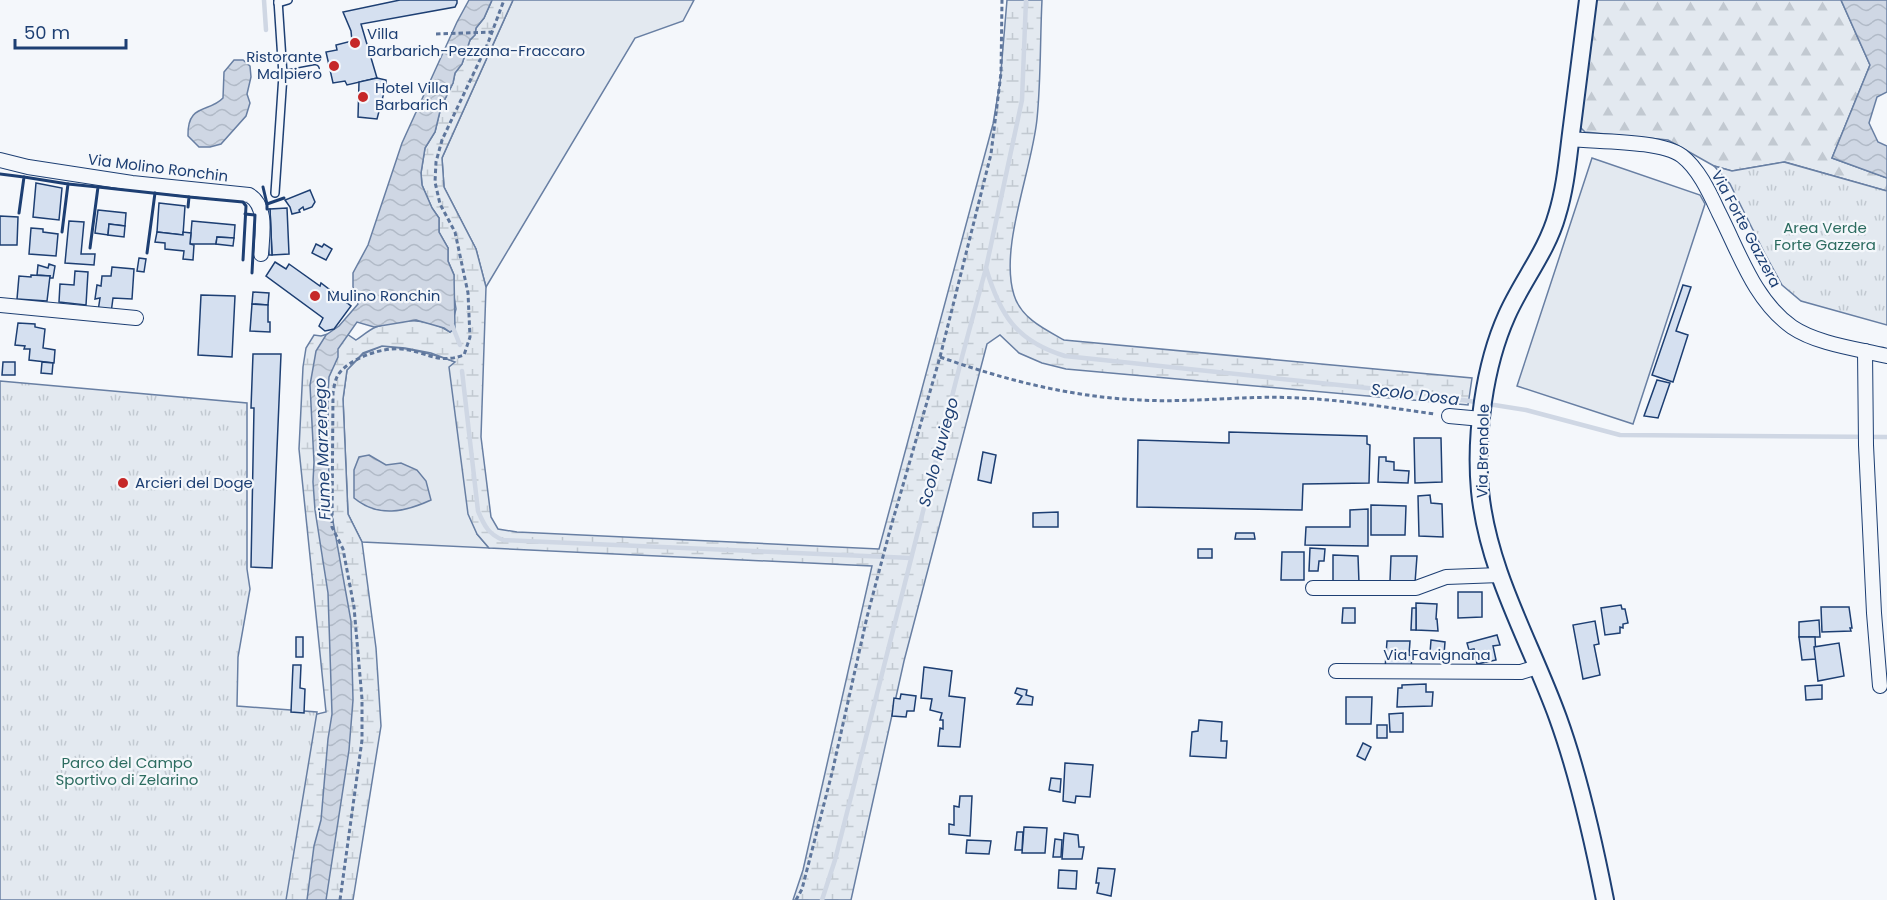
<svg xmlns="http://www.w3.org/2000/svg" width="1887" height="900" viewBox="0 0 1887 900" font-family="Poppins,sans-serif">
<defs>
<pattern id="forest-firs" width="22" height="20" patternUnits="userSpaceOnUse" patternTransform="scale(1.5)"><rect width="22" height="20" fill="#e3e9f0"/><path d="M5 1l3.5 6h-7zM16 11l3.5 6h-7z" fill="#c2c9d1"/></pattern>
<pattern id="wetland-marsh" width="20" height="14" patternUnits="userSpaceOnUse" patternTransform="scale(1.5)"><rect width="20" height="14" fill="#e3e9f0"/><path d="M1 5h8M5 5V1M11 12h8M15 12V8" fill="none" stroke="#c2c9d1"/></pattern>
<pattern id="park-tufts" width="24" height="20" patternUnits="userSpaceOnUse" patternTransform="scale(1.5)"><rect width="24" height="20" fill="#e3e9f0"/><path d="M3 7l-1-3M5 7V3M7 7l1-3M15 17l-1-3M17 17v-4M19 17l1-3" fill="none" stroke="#c2c9d1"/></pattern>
<pattern id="water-waves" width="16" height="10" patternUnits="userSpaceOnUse" patternTransform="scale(1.5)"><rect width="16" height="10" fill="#cfd7e4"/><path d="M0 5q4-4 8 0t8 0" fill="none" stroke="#b1bac7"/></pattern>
</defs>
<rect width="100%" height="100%" fill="#f4f7fb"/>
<g fill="#e3e9f0" stroke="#687fa3" stroke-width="1.5">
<path d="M513,0H694L683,21L635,38L486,287L476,249L444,187L442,158Z"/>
<path d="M1592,158L1700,195L1705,204L1633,424L1517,386Z"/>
<path d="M382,346C408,348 431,353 456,362L477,534L489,548L362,542L348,514L343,399L347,370L363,354Z"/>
</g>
<path fill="url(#forest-firs)" stroke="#687fa3" stroke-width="1.5" d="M1593,0H1841L1870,65L1832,158L1887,178V191L1785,162L1732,171L1714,166L1668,140L1585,132L1580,127Z"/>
<path fill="url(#wetland-marsh)" stroke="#687fa3" stroke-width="1.5" d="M492,0H513L442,158L444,187L476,249L486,287L481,437L491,517L498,529L517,532L879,549L993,124L1000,83L1007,0H1042C1040,40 1041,80 1037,119C1032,170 999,248 1014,295C1021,318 1044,329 1064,340L1472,378L1468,405L1066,369L1042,363L1019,353L1000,335L987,344L904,661L851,900H793L803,870L872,566L489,548L477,534L468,514L449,367L455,362L431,353L405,348L382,346L363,353L347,370L343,399L348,514L362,542L376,648L381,726L353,900H285L313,715L326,712L299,449L303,367L306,348L314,335L321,336L341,330L356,340C362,336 369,330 376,327C399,318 428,318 450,332L456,309L453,290L454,275L448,261V248L439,232V218L432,208L422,185L421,173L425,148L435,132L441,107L453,83L455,73L462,64L470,40L475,35L476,28L484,18Z"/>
<g fill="url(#park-tufts)" stroke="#687fa3" stroke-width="1.5">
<path d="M1784,162L1887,191V325L1801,301L1782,285L1765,254L1730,184L1714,166L1732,171Z"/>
<path d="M0,381L247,403V569L250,589L238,657L237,706L317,712L286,900H0Z"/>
</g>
<g fill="url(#water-waves)" stroke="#687fa3" stroke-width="1.5">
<path d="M469,0H492L484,18L476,28L475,35L470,40L462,64L455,73L453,83L441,107L435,132L425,148L421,173L422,185L432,208L439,218V232L448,248V261L454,275L455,329L450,332L444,328L416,320L374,327L357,322L338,349V357L329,377L328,395L329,499L351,621L353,700L349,750L326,900H307L314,846L321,820L328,739L332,714L328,593L315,510L313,482L314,462L310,385L316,351L326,335L339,326L358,304L353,287V273L368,245L402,143L457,22Z"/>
<path d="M1841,0H1887V92L1877,97L1869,123L1878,142L1887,146V178L1832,158L1870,65Z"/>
<path d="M234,60H243L250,66L251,77L247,94L250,103L246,116L221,144L210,147H199L188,136C187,103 209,113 223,98L224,72Z"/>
<path d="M369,455L386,465L401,463L417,470L426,481L431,500C405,512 378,518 354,498V470L359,457Z"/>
</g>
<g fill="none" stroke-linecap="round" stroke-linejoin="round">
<g stroke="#cfd7e4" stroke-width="4.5">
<path d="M264,0L266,30"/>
<path d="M986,268C1000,315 1016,341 1065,356L1425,394L1526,410L1620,435L1887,437"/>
<path d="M452,325L460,345"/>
<path d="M462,371L478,511C484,525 488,534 503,540L911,558"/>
<path d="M822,900L835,860L962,357L986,268L1022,100L1026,0"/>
</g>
</g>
<g fill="#d5e0f0" stroke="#1d3f73" stroke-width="1.5">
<path d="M400,0H457V3L455,7L361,24L377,78L347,85L345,81L333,83L326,52L337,50L336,45L352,41L351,31L343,12Z"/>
<path d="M377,78L386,80V85L377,119L358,117L359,82Z"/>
<path d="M36,183L62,188L59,220L33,217Z"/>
<path d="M310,190L315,202L312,207L304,210L303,207L299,210L300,212L292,214L290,207L285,200Z"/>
<path d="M159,203L185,206L183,235L157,232Z"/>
<path d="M287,208L289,254L272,255L270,209Z"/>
<path d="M267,209H270L272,255H269Z"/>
<path d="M98,210L126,213L125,226L109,224L108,235L95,233Z"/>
<path d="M0,216L18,217L17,245H0Z"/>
<path d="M69,221L84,222L81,254H95L94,265L65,263Z"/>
<path d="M192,221L235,225L234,238L217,237L216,244H190Z"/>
<path d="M109,224L125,226L124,237L108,235Z"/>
<path d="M31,228L43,229V232L58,234L56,256L29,254Z"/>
<path d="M157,232L183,235V232L191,233L190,244L194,245L193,260L183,259L184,251L165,249V243L155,242Z"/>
<path d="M217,237L234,238L233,246L216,244Z"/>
<path d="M316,244L322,247L324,244L332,249L326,260L312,253Z"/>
<path d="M139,258L146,259L144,272L137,271Z"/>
<path d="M275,262L286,269L289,264L320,286L321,283L351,306L334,329L325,331L319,326L323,318L266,276Z"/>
<path d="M49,264L55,266L53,278H49L50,276L37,275L38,265L48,268Z"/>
<path d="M112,267L134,269L132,299L113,298L111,313L98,311L100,298L95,299L97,285L101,286L102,276H111Z"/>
<path d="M75,271L88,272L86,305L59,302L60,284L74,285Z"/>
<path d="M31,275L50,276L47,301L17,299L19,276L31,277Z"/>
<path d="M1683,285L1691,287L1676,331L1688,335L1673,382L1652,375Z"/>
<path d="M253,292L269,293L268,305L252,304Z"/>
<path d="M201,295L235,296L232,357L198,355Z"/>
<path d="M252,304L268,305V322H270V332L250,331Z"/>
<path d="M18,323L35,324V327L45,329L43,348L55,350L54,363L29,360L30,349H24L25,346L15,345Z"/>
<path d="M253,354H281L272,568L251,567L254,408H251Z"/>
<path d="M3,362H15V375H2Z"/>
<path d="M42,362L53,363L52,374L41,373Z"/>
<path d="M1657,380L1670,383L1658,418L1644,416Z"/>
<path d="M1229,432L1367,436V444L1370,445L1369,483L1303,484L1302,510L1137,507L1138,440L1229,443Z"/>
<path d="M1414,438H1441L1442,482L1415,483Z"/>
<path d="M983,452L996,455L991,483L978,480Z"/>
<path d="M1379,457H1386V461L1394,462V470L1409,471L1408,483L1378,482Z"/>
<path d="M1430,495L1431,503L1442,504L1443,537L1419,536L1418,496Z"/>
<path d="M1371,505L1406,506L1405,535H1371Z"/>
<path d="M1368,509V546L1305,545L1306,527H1350V510Z"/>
<path d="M1058,512V527H1033V513Z"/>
<path d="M1236,533H1254L1255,539H1235Z"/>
<path d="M1310,548L1325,549L1324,561H1319L1318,571H1309Z"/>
<rect x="1198" y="549" width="14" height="9"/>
<path d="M1282,552H1304V580H1281Z"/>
<path d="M1333,555L1358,556L1359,583H1333Z"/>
<path d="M1391,556H1417L1415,583L1390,581Z"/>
<path d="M1458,592H1482V617L1458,618Z"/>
<path d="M1416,603L1437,604L1436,619H1437L1438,631L1416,630Z"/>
<path d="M1621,605L1622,609H1625L1628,623L1623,624V628L1620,627V633L1605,635L1601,608Z"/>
<path d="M1821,607H1849L1852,628H1850L1851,631L1822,632Z"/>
<path d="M1343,608H1355V623H1342Z"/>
<path d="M1412,608H1416V630H1411Z"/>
<path d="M1819,620L1820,637H1799V622Z"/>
<path d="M1595,621L1599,644L1594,645L1600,675L1583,679L1573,625Z"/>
<path d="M1497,635L1500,645L1493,646L1496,660L1477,664L1474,649L1469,650L1467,643Z"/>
<rect x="296" y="637" width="7" height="20"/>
<path d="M1799,637H1815L1816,659L1802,660Z"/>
<path d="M1431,640L1445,642L1444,655L1430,653Z"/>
<path d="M1387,641H1410L1409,655L1412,656L1411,669H1385Z"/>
<path d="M1839,643L1844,676L1818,681L1814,647Z"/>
<path d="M293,665H301L300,688L305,689L304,713L291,712Z"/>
<path d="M924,667L952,671L949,696L965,698L960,747L938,746L940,728L943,729V720H940L942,713L930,710L932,699L921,698Z"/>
<path d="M1426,684V692H1433L1432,706L1397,707L1398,688H1402V685Z"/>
<path d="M1822,685V699L1806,700L1805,686Z"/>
<path d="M1017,688L1027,690L1026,695L1033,697L1032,705L1017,704L1022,696L1015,693Z"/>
<path d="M901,694L916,696L914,711H907L906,717L892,716L894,698L900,699Z"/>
<path d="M1346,697H1372L1371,724H1346Z"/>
<path d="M1403,713V732H1390L1389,714Z"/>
<path d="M1199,720L1222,722L1221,741H1227L1226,758L1190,756L1192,732L1198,731Z"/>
<rect x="1377" y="725" width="10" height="13"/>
<path d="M1363,743L1371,747L1365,760L1357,756Z"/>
<path d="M1065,763L1093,765L1090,797L1076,796L1075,803L1063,801Z"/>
<path d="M1051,778L1061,779L1060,792L1049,790Z"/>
<path d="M960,796H972L970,836L949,834V824L954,825V806L959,807Z"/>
<path d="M1024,827L1047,828L1045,853H1022Z"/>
<path d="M1017,832H1023L1022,850H1015Z"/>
<path d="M1064,833L1078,835L1079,847H1084L1082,859H1062Z"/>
<path d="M1055,839L1062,840L1061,857H1053Z"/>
<path d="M967,840L991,841L989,854L966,853Z"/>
<path d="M1098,868L1115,869L1111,896L1097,893L1099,883H1096Z"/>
<path d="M1059,870L1077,871L1076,889L1058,888Z"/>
</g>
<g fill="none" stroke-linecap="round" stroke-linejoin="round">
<defs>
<g id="service">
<path d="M278,3L288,0"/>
<path d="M283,75L315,69"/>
<path d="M275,193L283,75L278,0"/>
</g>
<g id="minor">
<path d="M1570,139C1598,142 1661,140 1682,156C1699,169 1710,194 1719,213C1739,252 1754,300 1792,327C1817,344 1858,349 1887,356"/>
<path d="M0,160L28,167L132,183L249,195C268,206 262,236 261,254"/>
<path d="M0,305L136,318"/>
<path d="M1865,351L1866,445L1874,613L1880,686"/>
<path d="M1449,416L1482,419"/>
<path d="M1313,588H1416L1446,577L1500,575"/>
<path d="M1336,671L1521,672L1537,667"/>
</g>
<path id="tertiary" d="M1588,0C1583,42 1577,84 1572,126C1568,156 1566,186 1557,215C1547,251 1522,281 1507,315C1484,366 1475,436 1480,491C1488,572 1531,643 1558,718C1579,776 1593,839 1605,900"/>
</defs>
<use href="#service" stroke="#1d3f73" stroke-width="10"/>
<use href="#minor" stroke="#1d3f73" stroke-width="16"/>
<use href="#tertiary" stroke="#1d3f73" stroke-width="20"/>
<g stroke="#5e769c" stroke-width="3" stroke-dasharray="4.5 3" stroke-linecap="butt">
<path d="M436,34L492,32"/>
<path d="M940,357C1005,380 1071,397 1140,400C1193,403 1246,395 1299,398C1345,400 1390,408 1435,414"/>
<path d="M340,900L362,740V699L354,607L343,549L332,527L333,393C334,387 335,380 338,375C348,359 382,347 401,349C426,351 437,365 464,355L470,337L468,293L455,232L440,204L435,182L436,162L442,140L488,43L504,0"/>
<path d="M796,900L802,889L832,773L867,617L890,530L940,357L991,154L1001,73L1002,0"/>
</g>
<use href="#service" stroke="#f4f7fb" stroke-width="7"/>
<use href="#minor" stroke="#f4f7fb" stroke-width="14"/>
<use href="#tertiary" stroke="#f4f7fb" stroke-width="16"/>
<g stroke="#1d3f73" stroke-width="3">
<path d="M0,174L24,177L19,213"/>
<path d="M24,177L68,184L62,232"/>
<path d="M68,184L98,187L90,248"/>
<path d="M98,187L189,197L188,207"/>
<path d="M263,187L267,204"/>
<path d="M189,197L243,202L246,206L243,260"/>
<path d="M267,209V204L284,198"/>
<path d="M245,214L255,215L252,273"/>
<path d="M147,253L155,193"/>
</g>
</g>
<g fill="#c62828" stroke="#f4f7fb" stroke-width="2">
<circle cx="355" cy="43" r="6"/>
<circle cx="334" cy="66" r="6"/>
<circle cx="363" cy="97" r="6"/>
<circle cx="315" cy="296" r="6"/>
<circle cx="123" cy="483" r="6"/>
</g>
<g text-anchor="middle" stroke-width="4.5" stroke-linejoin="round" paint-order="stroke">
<g font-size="15" fill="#1d3f73" stroke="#f4f7fb" text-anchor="start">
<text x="367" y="39">Villa<tspan x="367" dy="17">Barbarich-Pezzana-Fraccaro</tspan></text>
<text x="322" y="62" text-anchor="end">Ristorante<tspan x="322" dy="17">Malpiero</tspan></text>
<text x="375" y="93">Hotel Villa<tspan x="375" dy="17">Barbarich</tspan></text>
<text x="327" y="301">Mulino Ronchin</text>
<text x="135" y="488">Arcieri del Doge</text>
</g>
<g font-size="15" fill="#1d3f73" stroke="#f4f7fb">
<text transform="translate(158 168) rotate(7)" y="5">Via Molino Ronchin</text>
<text transform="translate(1746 229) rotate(62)" y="5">Via Forte Gazzera</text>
<text transform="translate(1483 451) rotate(-89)" y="5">Via Brendole</text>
<text x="1437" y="660">Via Favignana</text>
</g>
<g font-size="15" fill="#2c6c60" stroke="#f4f7fb">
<text x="1825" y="233">Area Verde<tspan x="1825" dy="17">Forte Gazzera</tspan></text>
<text x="127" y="768">Parco del Campo<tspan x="127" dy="17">Sportivo di Zelarino</tspan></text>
</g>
<g font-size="16" font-style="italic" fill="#1d3f73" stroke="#f4f7fb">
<text transform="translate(1415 394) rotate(7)" y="6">Scolo Dosa</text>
<text transform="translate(322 449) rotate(-92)" y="6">Fiume Marzenego</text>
<text transform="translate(938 452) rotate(-75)" y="6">Scolo Ruviego</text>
</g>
</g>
<path d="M15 39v9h111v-9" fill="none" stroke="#1d3f73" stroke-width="3"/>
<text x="24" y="39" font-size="18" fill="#1d3f73" stroke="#f4f7fb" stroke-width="4.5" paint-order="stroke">50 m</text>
</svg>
